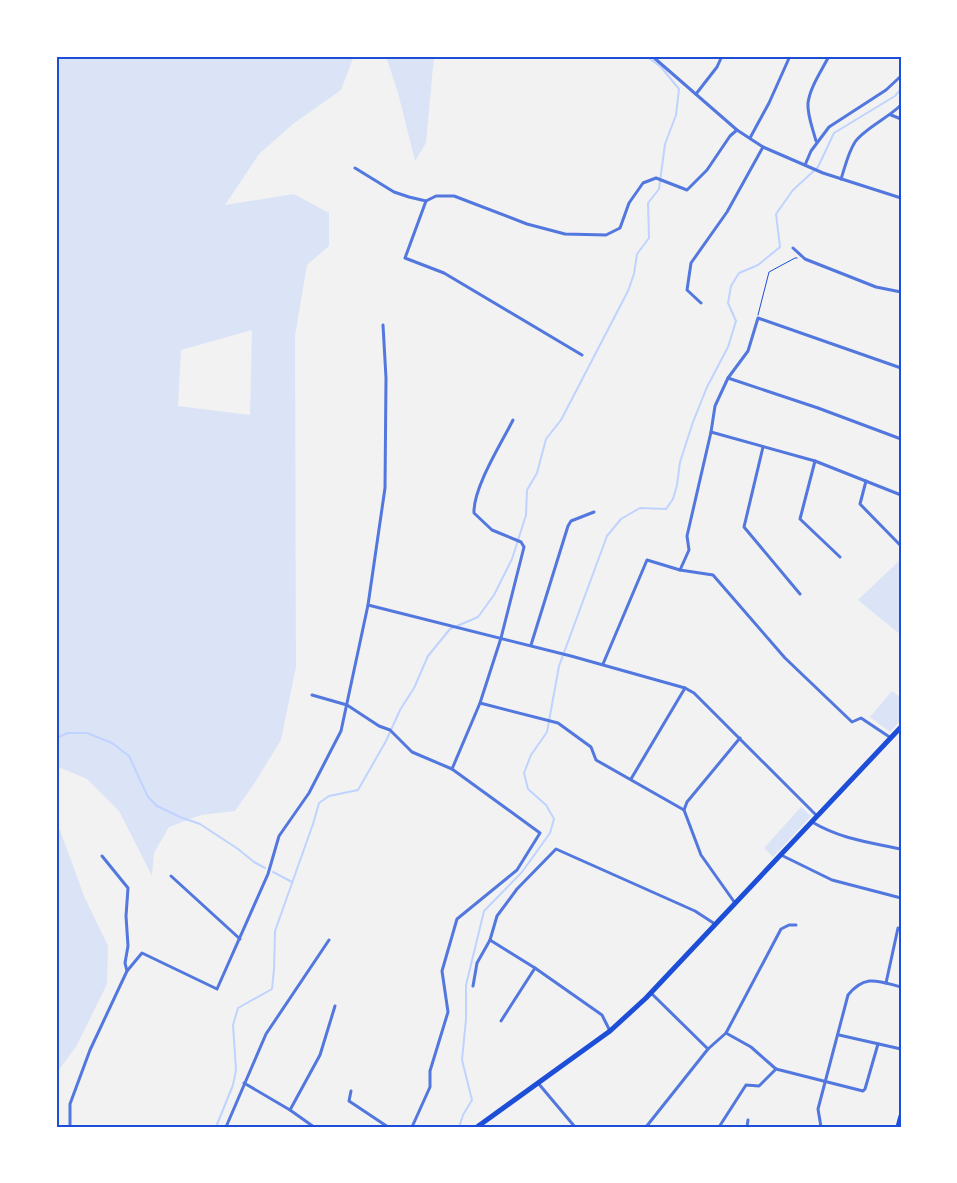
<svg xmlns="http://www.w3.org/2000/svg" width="957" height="1183" viewBox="0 0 957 1183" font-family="Arial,sans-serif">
<rect width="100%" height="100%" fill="#f2f2f2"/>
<g fill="#dbe4f7" fill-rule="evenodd">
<path d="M56,56H354L341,90L293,124L259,154L225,205L294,194L329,213V246L307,265L295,336L296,667L281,740L256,781L235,811L201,815L169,827L154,853L152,876L119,811L87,779L56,766ZM252,330L250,415L178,406L181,350Z"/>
<path d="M386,56H434L426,143L415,161L398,93Z"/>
<path d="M901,559V635L858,600Z"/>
<path d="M892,691L901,698V720L890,732L870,717Z"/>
<path d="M801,807L811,816L773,857L764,848Z"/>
<path d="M56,830H60L84,896L108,946L107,984L77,1045L56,1074Z"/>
</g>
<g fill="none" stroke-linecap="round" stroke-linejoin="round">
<g stroke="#bfd3fe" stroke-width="2">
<path d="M56,738L68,733H87L112,743L129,756L148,797L157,806L180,817L200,824L238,849L254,862L265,868"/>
<path d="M273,872L292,882"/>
<path d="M216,1127L233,1085L236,1070L233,1025L238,1008L272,989L274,969L275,931L313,824L319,803L329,796L358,790L386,741L400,710L414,688L428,656L450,629L478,617L494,595L512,559L526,515L527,490L537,473L546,439L561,420L628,291L634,274L637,254L649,238L648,203L659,189L665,144L676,115L679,89L661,67L646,56"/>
<path d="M459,1127L463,1115L472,1100L462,1060L466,1019V985L484,911L522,872L550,833L554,819L546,805L528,789L524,773L531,755L547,732L559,666L607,536L621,519L640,508L666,509L673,499L677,485L680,462L693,422L707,387L728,347L736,321L728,303L731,286L739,273L758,265L780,247L776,214L793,190L818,167L834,133L895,96L901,89"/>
</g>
<path stroke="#1d4ed8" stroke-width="1" d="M758,315L769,272L795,258H797"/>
<g stroke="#5277de" stroke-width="3">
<path d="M652,56L737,130L763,147L823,173L901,198"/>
<path d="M696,94L717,67L722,56"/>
<path d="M891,115L901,119"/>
<path d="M750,138L769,103L790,56"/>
<path d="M816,141C813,129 807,115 808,103C810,87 822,70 829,56"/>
<path d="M805,165L811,151L829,127L886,90L901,76"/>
<path d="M355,168L394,192L409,197L426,201L436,196H454L527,224L565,234L606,235L620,228L629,203L643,183L656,178L687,190L707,170L730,136L737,130"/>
<path d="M841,179C845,167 848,153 855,142C864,129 888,118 901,105"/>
<path d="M426,201L405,258L444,273L582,355"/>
<path d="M793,248L805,259L876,287L901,292"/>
<path d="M701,303L687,290L691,263L727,212L763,147"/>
<path d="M728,378L818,408L901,439"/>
<path d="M711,432L815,461L901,495"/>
<path d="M763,447L744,527L800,594"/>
<path d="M815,461L800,519L840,557"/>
<path d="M866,481L860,504L901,546"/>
<path d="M680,570L713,575L785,658L852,722L861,718L891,738"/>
<path d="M368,605L571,656L685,688L694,693L817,816"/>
<path d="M531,645L568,526L571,521L594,512"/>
<path d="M603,664L647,560L680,570L689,550L687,536L711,432L715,406L728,378L748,351L758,318L901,368"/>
<path d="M312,695L347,705L379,726L390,730L412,752L452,769L540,833L517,870L457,919L442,971L448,1012L430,1071V1087L412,1127"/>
<path d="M480,703L558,723L591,747L596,760L684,810L701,855L735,903"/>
<path d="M452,769L480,703L501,638L524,547L521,542L492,530L474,513C473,488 501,444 513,420"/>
<path d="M631,779L685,688"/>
<path d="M684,810L687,802L740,738"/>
<path d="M812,822C841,839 868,842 901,849"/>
<path d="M781,855L832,880L901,898"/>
<path d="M102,856L128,888L126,916L128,946L125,963L127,971"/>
<path d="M171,876L240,939"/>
<path d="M490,940L535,968L602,1015L610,1031"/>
<path d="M886,983L898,928"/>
<path d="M473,986L477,963L490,940L497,916L517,889L556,849L695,911L715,924"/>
<path d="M651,993L708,1049"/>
<path d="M501,1021L535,968"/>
<path d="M839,1035L901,1049"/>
<path d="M776,1069L863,1091L865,1089L878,1044"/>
<path d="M244,1083L290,1110L314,1127"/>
<path d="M538,1083L575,1127"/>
<path d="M351,1091L349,1101L388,1127"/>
<path d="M290,1110L320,1055L335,1006"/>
<path d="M70,1127V1104L90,1050L127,971L142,953L217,989L268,874L279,836L309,793L341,731L368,605L385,488L386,378L383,325"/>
<path d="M226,1127L266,1034L329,940"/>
<path d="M646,1127L708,1049L726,1033L781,929L789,925H796"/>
<path d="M719,1127L746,1085L759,1086L776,1069L751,1047L726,1033"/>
<path d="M747,1127L748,1120"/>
<path d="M821,1127L818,1109L848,995C865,974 878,981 901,987"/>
</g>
<path stroke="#1d4ed8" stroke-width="5" d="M898,1127L901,1116"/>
<path stroke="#1d4ed8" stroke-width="5" d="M477,1127L610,1031L646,998L901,727"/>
</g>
<rect width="957" height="1183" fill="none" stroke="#ffffff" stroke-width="115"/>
<rect x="58" y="58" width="842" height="1068" fill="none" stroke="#1d4ed8" stroke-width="2"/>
</svg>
